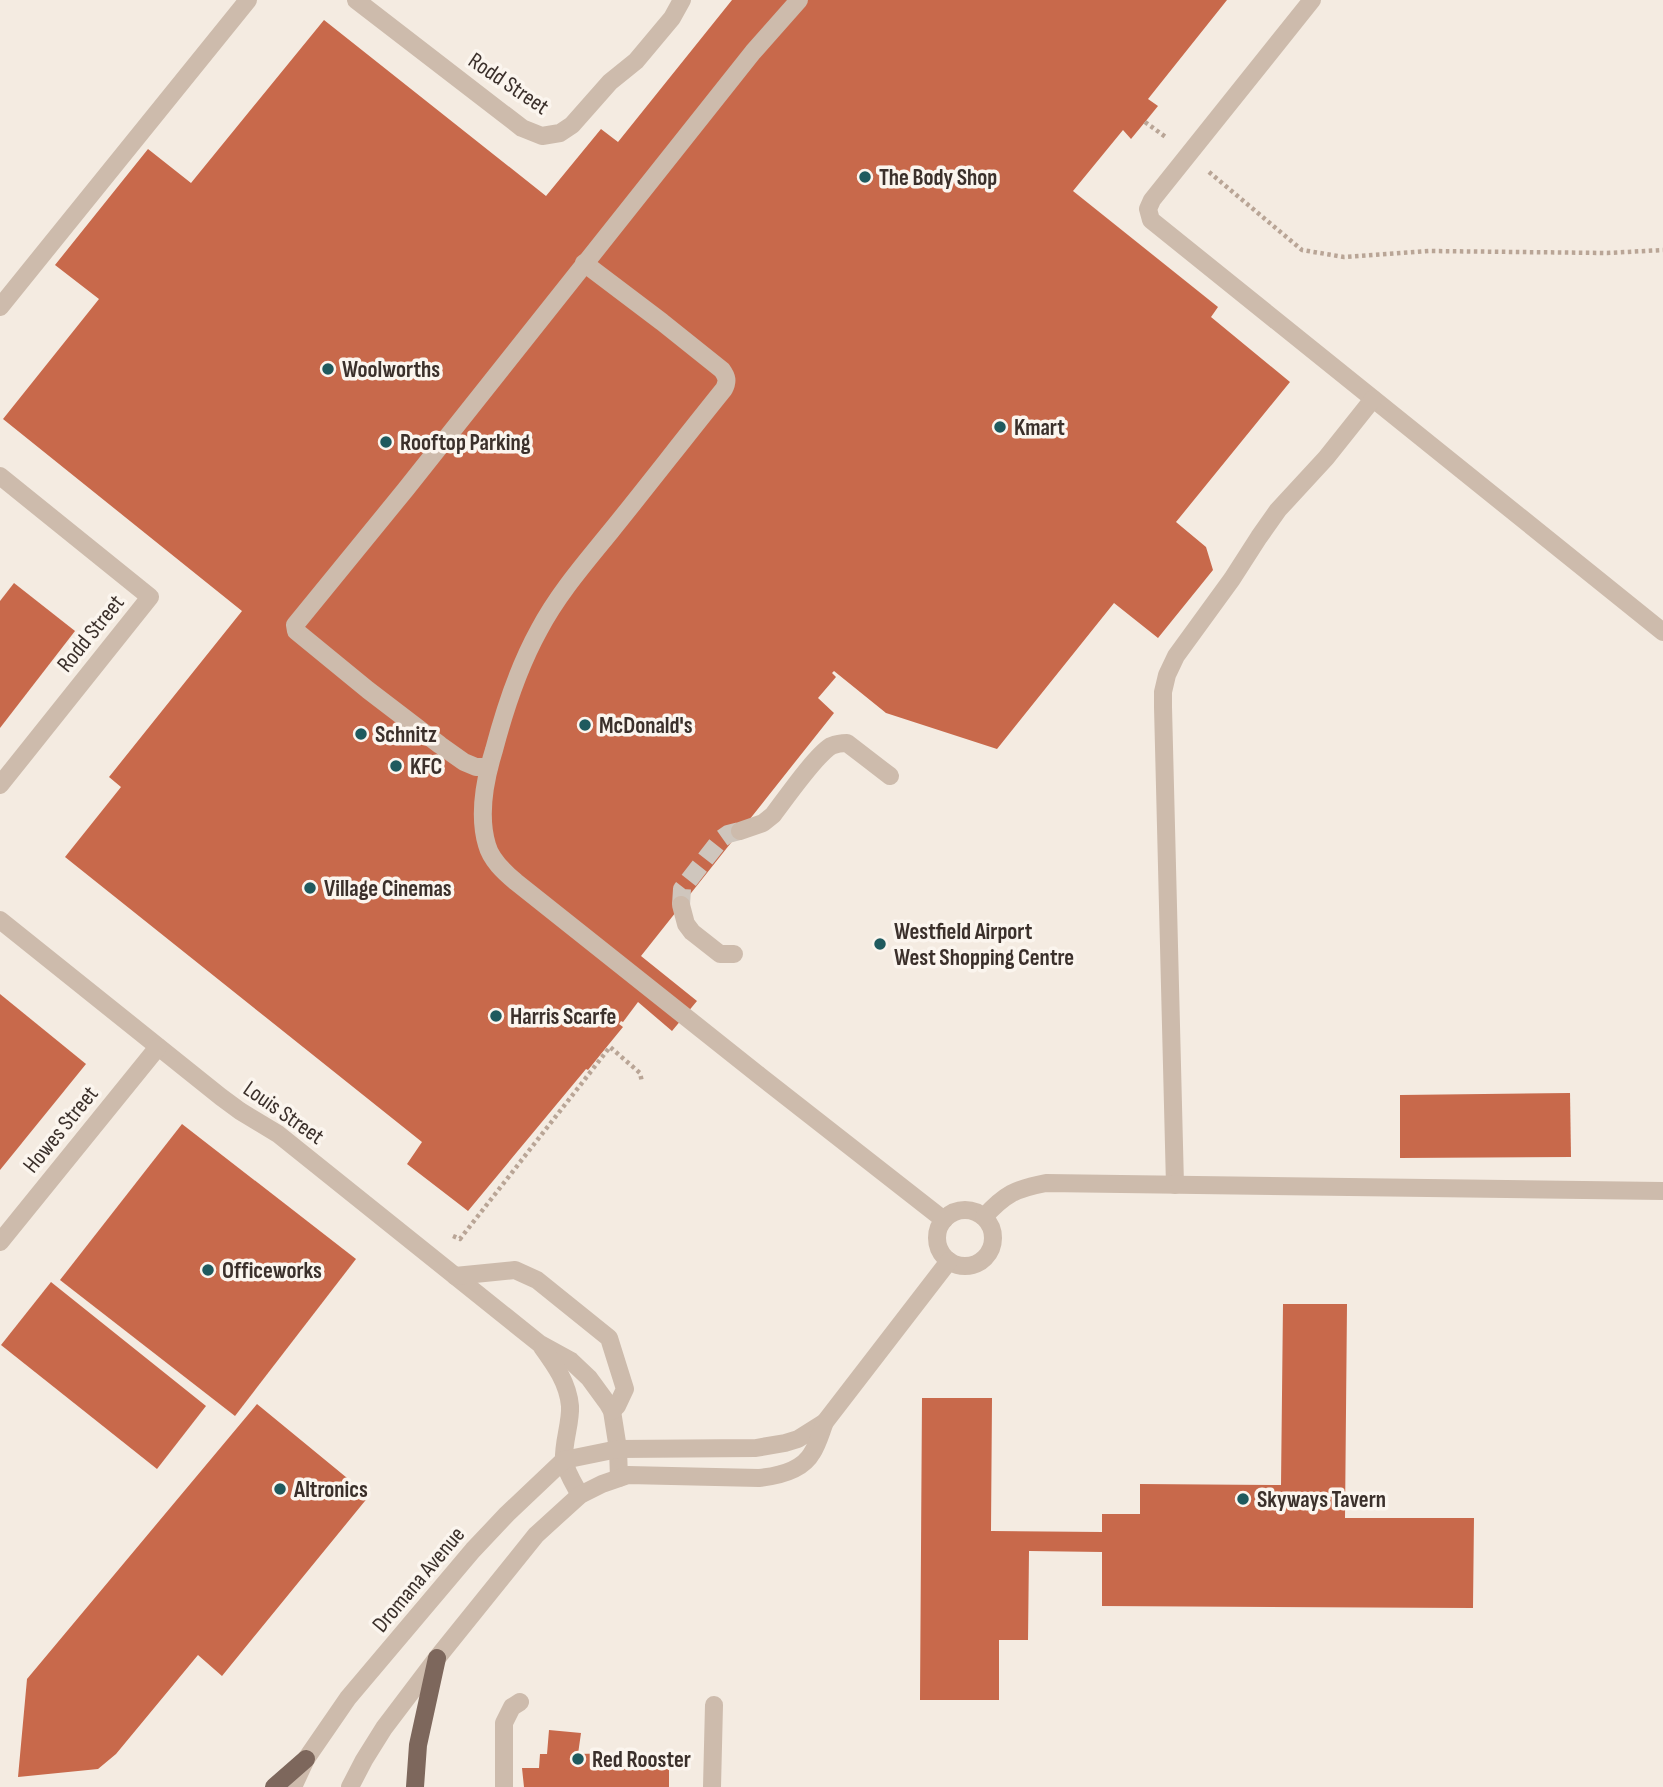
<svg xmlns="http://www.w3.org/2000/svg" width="1663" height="1787" viewBox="0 0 1663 1787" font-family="'Sofia Sans Condensed',sans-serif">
<rect width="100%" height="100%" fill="#f4ebe1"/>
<g fill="#c8694b">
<path d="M732,0H1227L1148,99L1158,106L1145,122L1131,139L1123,130L1073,191L1218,307L1211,317L1290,382L1176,522L1206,547L1213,570L1158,638L1114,603L997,749L886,713L834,671L832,673L836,677L818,698L834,713L641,956L697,1001L672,1031L638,1002L623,1022L621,1021L619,1024L623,1027L605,1049L588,1070L586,1069L468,1211L407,1164L422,1142L65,857L121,787L109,777L242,611L3,419L99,299L55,265L148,149L191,183L324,20L546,196L601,129L618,142Z"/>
<path d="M14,583L75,631L0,728V601Z"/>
<path d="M0,994L86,1064L0,1170Z"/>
<path d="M1570,1093L1571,1157L1400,1158V1095Z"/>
<path d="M182,1124L356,1259L235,1416L60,1280Z"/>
<path d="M51,1282L206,1406L157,1469L1,1345Z"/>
<path d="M1283,1304H1347L1345,1518H1474L1473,1608L1102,1606V1552L1029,1551L1028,1640H999V1700H920L922,1398H992L991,1531L1102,1532V1514H1140V1484L1281,1485Z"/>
<path d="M257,1404L369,1496L222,1676L198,1655L116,1754L98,1769L18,1777L27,1679Z"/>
<path d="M549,1730L581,1733L578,1754L617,1753L618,1764L669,1765V1787H524L522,1768H539L540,1754H547Z"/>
</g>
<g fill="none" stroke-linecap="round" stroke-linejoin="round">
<path stroke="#cfc6bd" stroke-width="18" stroke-dasharray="18 9" stroke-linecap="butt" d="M681,905L682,889L721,839L728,834L740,831"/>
<g stroke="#b9a596" stroke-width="4.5" stroke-dasharray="3.5 3.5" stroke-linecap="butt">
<path d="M1145,122L1167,138"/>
<path d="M1209,172L1302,250L1344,257L1429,251L1607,253L1663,250"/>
<path d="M453,1236L460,1239L610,1047L640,1073L642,1082"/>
</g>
<g stroke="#cdbbac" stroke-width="18">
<path d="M356,0L522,128L542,136L560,133L572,125L610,82L636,61L672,18L682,0"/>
<path d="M1312,0L1152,200L1148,209L1151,220L1663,632"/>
<path d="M584,263L662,322L722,370C727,377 728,381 724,389C686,436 649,484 611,531C585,563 558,594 539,630C518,668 505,708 494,750C485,779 478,815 487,845C491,860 504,872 516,882L760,1076L944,1220"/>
<path d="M0,307L248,0"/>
<path d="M0,476L150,597L0,785"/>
<path d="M489,767H476L464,762L440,745L368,690L296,631L295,625L406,489L753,52L799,0"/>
<path d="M740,831L763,823L773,815C786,798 815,756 831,746C836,744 841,743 847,743L890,776"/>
<path d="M681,905L686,924L692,932L720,954H734"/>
<path d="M0,920L221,1097L240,1111L278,1134L540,1344L571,1361L589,1378L608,1404L612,1411L618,1449L619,1478"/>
<path d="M1175,1185L1163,707V692L1167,675L1176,656L1232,579L1259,537L1278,510L1326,458L1373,399"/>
<circle cx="965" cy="1238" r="28"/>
<path d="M984,1217C1005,1194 1015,1189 1046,1183L1663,1191"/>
<path d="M0,1242L158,1047"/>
<path d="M455,1276L515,1270L537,1280L609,1338L625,1389L617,1406L612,1411"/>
<path d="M542,1347C555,1365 568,1383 570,1406C571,1423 563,1442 564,1460C566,1472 574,1484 580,1495"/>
<path d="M293,1787L306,1759L348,1698L473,1550L507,1514L564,1460L618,1449L756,1448L785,1443L798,1439L825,1422"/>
<path d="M350,1787L364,1760L384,1728L437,1658L536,1535L580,1495L602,1484L628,1475L759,1478C778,1476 802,1471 812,1453C818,1444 821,1432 825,1422L949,1261"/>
<path d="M504,1787V1723L512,1707L520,1702"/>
<path d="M712,1787L714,1705"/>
</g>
<g stroke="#7d675c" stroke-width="18">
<path d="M274,1787L306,1759"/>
<path d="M415,1787L418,1745L437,1658"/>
</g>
</g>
<g fill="#1f5a5e" stroke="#fbf5ee" stroke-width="2.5">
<circle cx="865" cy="177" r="7"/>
<circle cx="328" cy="369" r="7"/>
<circle cx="1000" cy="427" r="7"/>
<circle cx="386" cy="442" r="7"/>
<circle cx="585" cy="725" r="7"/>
<circle cx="361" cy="734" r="7"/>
<circle cx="396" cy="766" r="7"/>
<circle cx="310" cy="888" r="7"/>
<circle cx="880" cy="944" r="7"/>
<circle cx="496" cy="1016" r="7"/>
<circle cx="208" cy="1270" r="7"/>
<circle cx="280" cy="1489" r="7"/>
<circle cx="1243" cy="1499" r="7"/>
<circle cx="578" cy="1759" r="7"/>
</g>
<g text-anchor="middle" stroke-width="7" stroke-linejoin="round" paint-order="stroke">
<g font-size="23" fill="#3b302b" stroke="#fbf5ee">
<text transform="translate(509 83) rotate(34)" y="8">Rodd Street</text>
<text transform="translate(90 633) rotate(-51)" y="8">Rodd Street</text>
<text transform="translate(284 1112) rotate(35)" y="8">Louis Street</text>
<text transform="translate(60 1129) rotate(-51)" y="8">Howes Street</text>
<text transform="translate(418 1579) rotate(-50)" y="8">Dromana Avenue</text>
</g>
<g font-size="23" font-weight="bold" fill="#3b302b" stroke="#fbf5ee" text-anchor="start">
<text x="879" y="185">The Body Shop</text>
<text x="342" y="377">Woolworths</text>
<text x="1014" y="435">Kmart</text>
<text x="400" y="450">Rooftop Parking</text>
<text x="599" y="733">McDonald's</text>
<text x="375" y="742">Schnitz</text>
<text x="410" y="774">KFC</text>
<text x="324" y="896">Village Cinemas</text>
<text x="894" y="939">Westfield Airport<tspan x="894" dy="26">West Shopping Centre</tspan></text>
<text x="510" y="1024">Harris Scarfe</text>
<text x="222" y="1278">Officeworks</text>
<text x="294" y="1497">Altronics</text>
<text x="1257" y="1507">Skyways Tavern</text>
<text x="592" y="1767">Red Rooster</text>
</g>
</g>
</svg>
